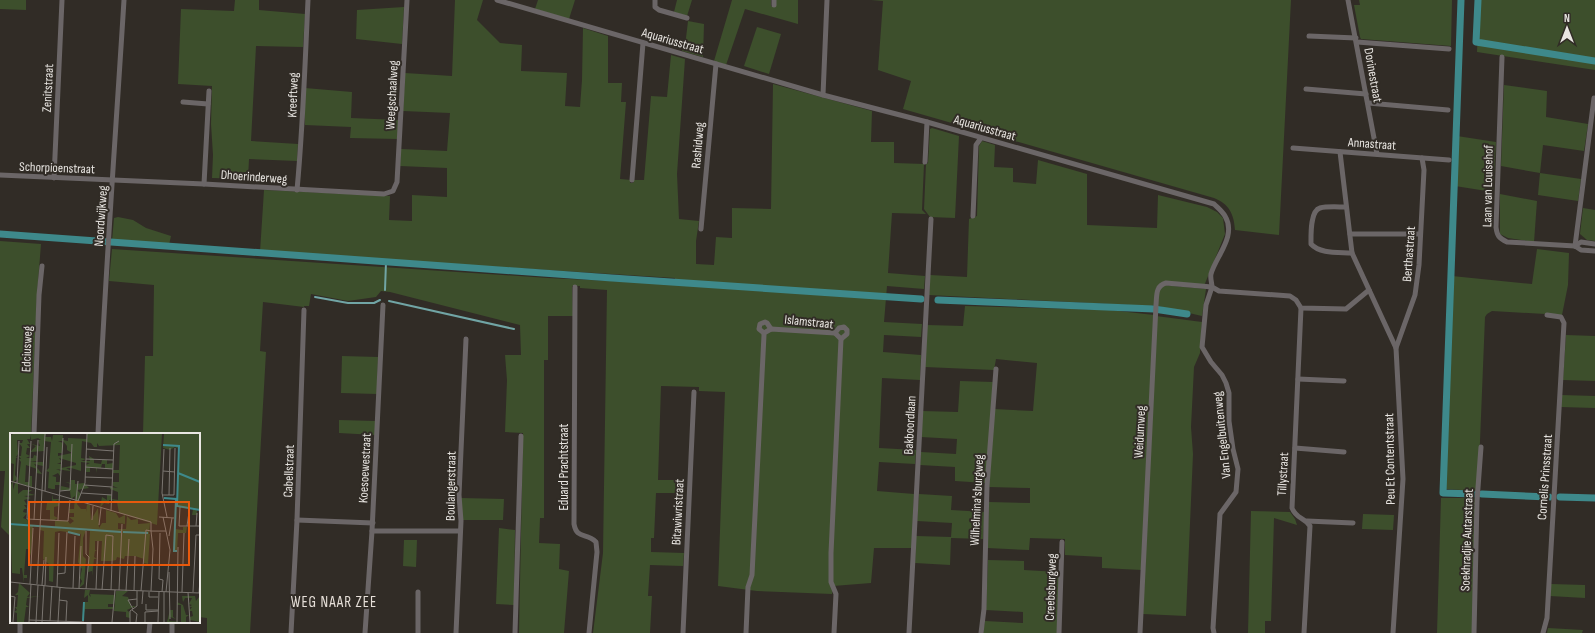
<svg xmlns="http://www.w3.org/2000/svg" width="1595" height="633" viewBox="0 0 1595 633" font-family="'Sofia Sans Condensed',sans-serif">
<rect width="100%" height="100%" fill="#312c26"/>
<g fill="#3d4f2c">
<path d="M0,0H26V10L0,9Z"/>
<path d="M235,0H259V10L305,14L303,47L256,46L251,141L298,144L297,161L249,159L248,179L212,178L213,155L211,124L212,86L178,84L181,9L234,11Z"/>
<path d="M455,0H483L477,20L500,43L522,45L521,71L567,73L565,106L580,107L582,80L583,28L608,36V83H622L621,102H626L620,179L631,180L630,183H633L634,180H644L651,96L667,97L671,55L685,59L677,174L679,219L699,221L696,241V264L714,265L716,237L732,238V208L771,209L773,84L872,111L871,142H894V163L924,164L922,210L926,214L892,213L888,273L925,276L924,289L887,286L884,322L922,324L921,337L884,335L883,352L921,355L920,380L882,378L879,448L916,450L915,464L879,462L877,491L914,494L912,548H874L871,583L833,586L832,594L757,591L718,586L725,392L699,391V387L661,386L658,480H683L682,493H656L654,538H651V552L684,553L683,566L650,565L648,596H652L650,633H593L603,553L607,290L580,288V286H572L573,316H548V360H544V518H540L539,543L560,544L559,569L569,571L564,633H519L523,433L505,432L507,380L505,355H521L520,325L390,292L381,291L376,297L348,301L311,294L309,306H304V307L263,302L260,351L266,352L250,633H207V618L199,617V434H143L145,356H153L154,285L109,281L112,249L548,278L674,284L675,278L260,252L264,190L390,196L389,220L412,221V195L447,197V168L400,166L401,149L447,151L450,113L403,111L405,73L452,76Z"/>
<path d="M538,0H575L569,19L535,9Z"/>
<path d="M677,0H692L687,16L674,12Z"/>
<path d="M732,0H771V6H776V0H798V24L745,9L726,65L714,61Z"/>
<path d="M871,0H1291L1279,235L1235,230C1234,214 1229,204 1214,198L903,109L911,81L878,70L883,1Z"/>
<path d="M1359,0H1452L1451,46L1361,39L1360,37L1354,5H1360Z"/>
<path d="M1479,0H1595V70L1477,52Z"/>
<path d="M404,7L402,44L356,39L357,10Z"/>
<path d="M688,21L704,24L703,57L682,51L686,38Z"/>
<path d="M757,27L781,34L769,74L744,66Z"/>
<path d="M1504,85L1547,91L1546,117L1588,124L1584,151L1543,145L1540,173L1581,179L1578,201L1538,195L1540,173L1501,166Z"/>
<path d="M305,88L352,92L351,118L399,120L398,139L350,138L351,127L305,125L304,105Z"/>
<path d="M932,128L959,136L955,218L930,217L924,209L926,164L928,163L930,129Z"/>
<path d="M1457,136L1496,142L1493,192L1455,186Z"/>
<path d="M982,141L995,145L994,167L1013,168V182L1036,184L1038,160L1087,174V225L1157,228L1158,195L1207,207L1217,212L1223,218L1225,234L1204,286L1162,282L1156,288L1154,305L1151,306L929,295L930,275L967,277L969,219L977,216L979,146Z"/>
<path d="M1500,194L1537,201L1534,242L1508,238L1500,234Z"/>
<path d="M1583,208L1595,210V241L1587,240L1580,234Z"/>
<path d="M118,217L133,220L146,228L171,236L169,245L112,241L114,218Z"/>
<path d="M0,241L41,244L37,295L31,434H11V537L1,527L5,471H0Z"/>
<path d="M1537,249L1569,253L1568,285L1562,315L1492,311L1487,314L1485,317L1478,491L1445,489L1452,276L1532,284Z"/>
<path d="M1162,285L1206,289L1202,316L1158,306L1159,290Z"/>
<path d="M965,306L1110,310L1154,315L1142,570L1102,568V557L1065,555V539L1030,538L1029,550L987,548L989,502L1030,503V488L989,487L994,409L1033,411L1037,363L996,359L994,370L925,367L927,325L963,326Z"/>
<path d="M1156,316L1202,322L1200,353L1194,367L1191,427L1193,454L1186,616L1143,614Z"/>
<path d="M1566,335L1595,336V381L1563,380Z"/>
<path d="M342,356L378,357L377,394L341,393Z"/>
<path d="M960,381L993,382L986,483L955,481V467L920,465L921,452L956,454L957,439L921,437L922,411L958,412Z"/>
<path d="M1561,395L1595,396V408L1561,407Z"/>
<path d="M339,420L375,421V435L339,433Z"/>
<path d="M919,494L952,496L951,510L985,512L983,539L951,538L950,565L915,563L916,536L951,537L952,523L917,521Z"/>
<path d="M461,498L504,499L503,520H462Z"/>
<path d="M1441,498H1477L1473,633H1437Z"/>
<path d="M1251,511L1290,512L1295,519L1297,525L1274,518L1271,621H1265V633H1248Z"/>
<path d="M1363,514L1394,515L1393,530L1362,529Z"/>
<path d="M499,528L515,530L514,605L496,604Z"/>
<path d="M404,540H417L416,567L403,566Z"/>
<path d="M988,560L1024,561V570L1059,572L1057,633H983L985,621L1023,623V612L986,610Z"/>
<path d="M1551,584L1585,585V598L1550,596Z"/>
<path d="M1548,628L1583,630L1582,633H1547Z"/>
</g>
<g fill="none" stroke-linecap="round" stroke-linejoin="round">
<g stroke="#71a5a5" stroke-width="2">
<path d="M385,290L386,262"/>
<path d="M315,297L348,303H374L380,300"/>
<path d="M389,301L514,329"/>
</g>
<g stroke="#3e898b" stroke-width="7">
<path d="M1461,0L1443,493L1474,494"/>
<path d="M1478,0L1476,42L1595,61"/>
<path d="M0,234L612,278L921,299"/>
<path d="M938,300L1154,309L1187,314"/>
<path d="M1482,494L1549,497"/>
<path d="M1560,497L1595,498"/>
</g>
<g stroke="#6b6667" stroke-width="5">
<path d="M497,0L823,95L927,122L1214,204C1218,208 1222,211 1225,216C1237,236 1216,256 1211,274C1210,278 1212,283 1212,287L1219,291L1290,296L1296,300L1301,308L1346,309L1369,290"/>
<path d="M655,0V7L659,10L687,18"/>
<path d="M1348,0L1377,154"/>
<path d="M774,5V0"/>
<path d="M1309,36L1356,38"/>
<path d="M1357,42L1449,49"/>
<path d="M1502,57L1496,227C1497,236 1499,238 1507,242L1575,246L1581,250L1595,251"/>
<path d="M1306,89L1366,94"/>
<path d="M823,95L827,0"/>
<path d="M183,102L208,104"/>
<path d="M1368,103L1448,110"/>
<path d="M1293,148L1449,160"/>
<path d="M1340,152L1352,253L1396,348L1403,479L1393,633"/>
<path d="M925,162L927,122"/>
<path d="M0,175L204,184L384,194L393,191L397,182L407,0"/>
<path d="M54,178L62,0"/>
<path d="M632,180L643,43"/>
<path d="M204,184L209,91"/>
<path d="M297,190C303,127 305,63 308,0"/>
<path d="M1346,207C1338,207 1327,206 1320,208C1310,211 1311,235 1311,244C1320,254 1338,252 1352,253"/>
<path d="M973,216L976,145L981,138"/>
<path d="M701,229L716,64"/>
<path d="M1350,234H1420"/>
<path d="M1575,246L1594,98"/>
<path d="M1575,246L1581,242L1595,244"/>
<path d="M575,287L574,524C577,540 586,532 596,542L597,552L589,633"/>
<path d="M1301,308L1292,508C1296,519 1304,517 1310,526L1304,633"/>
<path d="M764,333L759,329L760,324L765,322L767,323L771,329"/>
<path d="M835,333L839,328L844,327L847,330V334L841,339"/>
<path d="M1396,348L1415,295L1419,265L1424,170L1422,158"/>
<path d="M1298,379L1344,381"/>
<path d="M34,434L39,295L42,266"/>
<path d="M98,434C104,289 115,145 124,0"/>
<path d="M1295,448L1344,452"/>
<path d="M297,520L373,523"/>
<path d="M1307,521L1353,523"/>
<path d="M372,531H460"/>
<path d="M20,633V622"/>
<path d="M89,633V622"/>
<path d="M149,633L150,622"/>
<path d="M172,633V622"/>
<path d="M291,633L297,520L304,310"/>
<path d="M365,633L372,531L383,305"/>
<path d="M418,633V592"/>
<path d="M456,633L461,521L459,495L466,339"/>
<path d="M515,633L521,436"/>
<path d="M683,633L694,392"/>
<path d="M746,633L748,587L752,575L764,335V333L771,329L835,333L841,339L831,553V582L836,594L834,633"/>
<path d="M909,633L931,219"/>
<path d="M981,633L984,609L987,486L996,369"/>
<path d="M1059,633L1062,542"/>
<path d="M1140,633L1156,305C1157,296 1155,286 1166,283L1212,287L1206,305L1202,347L1211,362L1222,375L1226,383L1229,393V421L1233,449L1238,469L1236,492L1220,514L1213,628L1214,633"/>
<path d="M1474,633L1477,501L1481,447"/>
<path d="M1543,633L1547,618L1564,323L1561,317L1547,315"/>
</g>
</g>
<g text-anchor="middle" stroke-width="4" stroke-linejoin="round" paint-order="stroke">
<g font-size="13" fill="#e9e6e2" stroke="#312c26">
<text transform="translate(673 40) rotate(16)" y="5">Aquariusstraat</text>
<text transform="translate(1374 75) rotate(80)" y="5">Dorinestraat</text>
<text transform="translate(47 88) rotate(-87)" y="5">Zenitstraat</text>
<text transform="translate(292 95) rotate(-88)" y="5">Kreeftweg</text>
<text transform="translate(391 95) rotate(-87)" y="5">Weegschaalweg</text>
<text transform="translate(985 127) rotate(16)" y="5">Aquariusstraat</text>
<text transform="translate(1372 143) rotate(4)" y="5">Annastraat</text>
<text transform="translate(697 145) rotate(-85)" y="5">Rashidweg</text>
<text transform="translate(57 167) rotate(2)" y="5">Schorpioenstraat</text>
<text transform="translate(254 176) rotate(4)" y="5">Dhoerinderweg</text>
<text transform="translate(1487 186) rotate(-89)" y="5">Laan van Louisehof</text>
<text transform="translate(100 216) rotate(-86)" y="5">Noordwijkweg</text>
<text transform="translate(1408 254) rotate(-86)" y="5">Berthastraat</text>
<text transform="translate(809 321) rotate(6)" y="5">Islamstraat</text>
<text transform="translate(26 349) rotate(-88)" y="5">Edciusweg</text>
<text transform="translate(909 425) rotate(-87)" y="5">Bakboordlaan</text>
<text transform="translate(1139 432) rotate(-87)" y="5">Weidumweg</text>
<text transform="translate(1221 435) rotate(-96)" y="5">Van Engelbuitenweg</text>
<text transform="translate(1389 459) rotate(-91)" y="5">Peu Et Contentstraat</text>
<text transform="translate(563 467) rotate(-90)" y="5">Eduard Prachtstraat</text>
<text transform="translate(364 468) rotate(-87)" y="5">Koesoewestraat</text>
<text transform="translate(288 471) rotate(-88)" y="5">Cabellstraat</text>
<text transform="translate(1282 474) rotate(-87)" y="5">Tillystraat</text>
<text transform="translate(1544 477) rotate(-86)" y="5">Cornelis Prinsstraat</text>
<text transform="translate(450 486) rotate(-89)" y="5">Boulangerstraat</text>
<text transform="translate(976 500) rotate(-87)" y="5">Wilhelmina'sburgweg</text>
<text transform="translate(677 512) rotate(-87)" y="5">Bitawiwristraat</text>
<text transform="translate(1466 540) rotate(-88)" y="5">Soekhradjie Autarstraat</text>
<text transform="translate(1050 587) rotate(-88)" y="5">Creebsburgweg</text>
</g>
<g font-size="15" letter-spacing="1" fill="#e6dfd8" stroke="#312c26">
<text x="334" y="607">WEG NAAR ZEE</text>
</g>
</g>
<g transform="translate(10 433)">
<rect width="190" height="190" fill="#312c26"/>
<path d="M3,1H36L35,4H41L42,8L43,2H53V7L58,8V5L77,6V1H152L147,92L109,80L107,69L102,67H99V71L94,70L90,75L92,64L97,67V62H101L102,66L108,67V59L100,56V54L108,55L103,53V49H109V40H103V37H109L110,12L89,13L87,10V14H84L81,10L72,8L71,25L76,26L71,28H80L79,23L84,26V30L91,31L92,27H97V31L103,30V36H95V31H92L91,35H87V40L86,35L80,34V39H75L76,32L80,30L71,29V38L61,35H56L61,38L46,36L51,38L50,43L48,40L42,43L46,44V49H50V52H45V56H42L38,55L39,39L36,38L39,35L41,9L34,8V18L20,19L26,13L21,11L30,13L28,7H31L28,5L21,7V2L20,6H17L20,11H17L20,15H17L16,21L20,23L16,25H23L24,22L27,23V28L19,29H33V33L24,31L32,41L26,40L27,36L16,32L15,49H19V43H22V54L8,50L11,29L9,26H11L9,23H11L12,14L9,10H12L13,7H7L8,21L6,24H8L6,25L5,42L8,46L3,49V57L5,50H8V61L13,57H22L18,60L25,62L14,63L21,65L14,67L17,72H14L17,76H14L13,79L17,80L13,85L18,87V92L0,90V54L3,48L4,31L0,30V3ZM48,8H53L57,13V17L62,20L48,23V20H52L53,10ZM49,25L66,30V32L51,35V31H47L52,29ZM154,1H190V77H187V82H182L183,76L167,74L170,13L169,16L165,14L160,17L153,15ZM61,47H65V51L74,50L79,55L67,57L71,61L67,71L71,76H76V79L77,71L80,72L81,87L88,75L89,95L92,90H96V77L106,80L109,85L115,82V91L108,90V96H116L117,83L121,87L128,86V91L140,90L139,101L130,100L140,101L138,131L134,130V126L125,123H115L114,126L107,124L106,127L102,128H91L92,108H85V117L87,118H85L84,124L87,126H84L82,143V138L78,139L80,98L76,97L73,105V123L76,126L74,151L69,155L72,148L70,145L72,136L68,129L71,101L50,98L45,99L43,149L39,148V131L33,126L34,98L30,97V94L86,97L45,94V88H58L60,91L64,88L59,84H64V80H59V76H64L65,63L61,66L60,58L50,57L51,53L60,55L61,51L55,49L61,50ZM42,61L43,66H50L45,68L49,70V73L44,74V83L48,85L44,87H40V77H36L37,70H42ZM0,91L23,93L21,123L19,116H16L14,142H17V145H14V150L12,135H10V141L2,140ZM173,94H177L176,100H168L167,118H164L165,96L173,97ZM9,150L20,160L17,164L31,163L17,165L16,172L19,174H16L14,189H7V180L4,179L7,177L5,174H7L8,162H5L8,159ZM75,157H80L79,162L81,164L80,161L105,162L104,171H98V174H103V176H75L72,188L74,169H78V162L74,165ZM106,158H118L112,163L118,164L121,173H126L117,177L120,180V185L116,184V179L104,178ZM172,163H185L186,168L189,164L190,189L180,187V184L183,183L182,178H179L182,174H179L182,172L179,171L182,165H175L173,169ZM167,169L173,172L176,182H179L176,184V189H157L160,177H163V184L166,186L160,184L159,188L171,189V172H167Z" fill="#3d4f2c" fill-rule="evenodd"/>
<path fill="none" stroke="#3e898b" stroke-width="2" d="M153,12L169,13L167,73L190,77M168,40L190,49M154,65L166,66L164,118H167M0,91L111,99M58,99L70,102M113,99L138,100M73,188L74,169"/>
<path fill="none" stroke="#7b7671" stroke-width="1" d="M21,8L17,86L58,88L60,67M76,16L104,18M154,16L152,60L157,84M76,26L103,27M75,34L103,36M153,38L165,39M75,44L103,45M0,48L141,89V98H156M7,50L9,8M74,52L102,54M35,58L37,14M50,58L60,57L62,11M71,60L102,62M152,62H164L165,15M159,62L160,15M66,68L68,48M68,68L75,50L77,1M170,74L169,93H190M101,78L104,11L109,8M149,84L164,85M153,84L160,117L156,159M24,87L28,7M48,87L53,5M82,87L83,73M89,92L91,75M177,93L179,79M186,93L187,80M150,100L149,146L153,147L152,159M159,103L162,85M159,139L160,186M47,141L55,140L57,99M0,149L56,155L190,160M20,151L23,95M27,151L35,1M32,152L34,127M35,152L36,124M47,154L49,100M63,155L65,103M69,155L71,113M76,156L79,124L76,121V98M86,156L88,108M92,157L96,102L103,103L101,157M109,157L112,91M116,158L119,106M124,158L125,123M131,158L136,97L141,98L143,116L141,158M139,159V164H148M172,159L174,100M178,159L180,189M183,159L186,102H190M189,160L190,146M0,163L5,164L3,189M49,167L57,168L56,188M132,171L133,158M136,171V177H148M123,176L118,167L127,166M122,177L127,181L126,189M19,187L74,189M40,188L42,153M19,189L21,151M26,189L28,152M32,189L34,152M48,189L50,154M102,189L105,157M120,189V178L127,173V158M135,189V179L148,178M148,189L149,159M154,189V159M167,189L168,114"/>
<path fill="#e8590c" fill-opacity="0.15" stroke="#e8590c" stroke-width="2" d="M19,69H179V132H19Z"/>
<rect width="190" height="190" fill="none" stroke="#e9e6e2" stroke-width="2"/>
</g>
<g transform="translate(1567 28)" stroke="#312c26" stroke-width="3" paint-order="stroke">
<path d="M0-3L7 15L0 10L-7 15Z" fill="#e9e6e2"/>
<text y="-6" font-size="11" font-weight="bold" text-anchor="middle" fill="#e9e6e2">N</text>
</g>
</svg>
